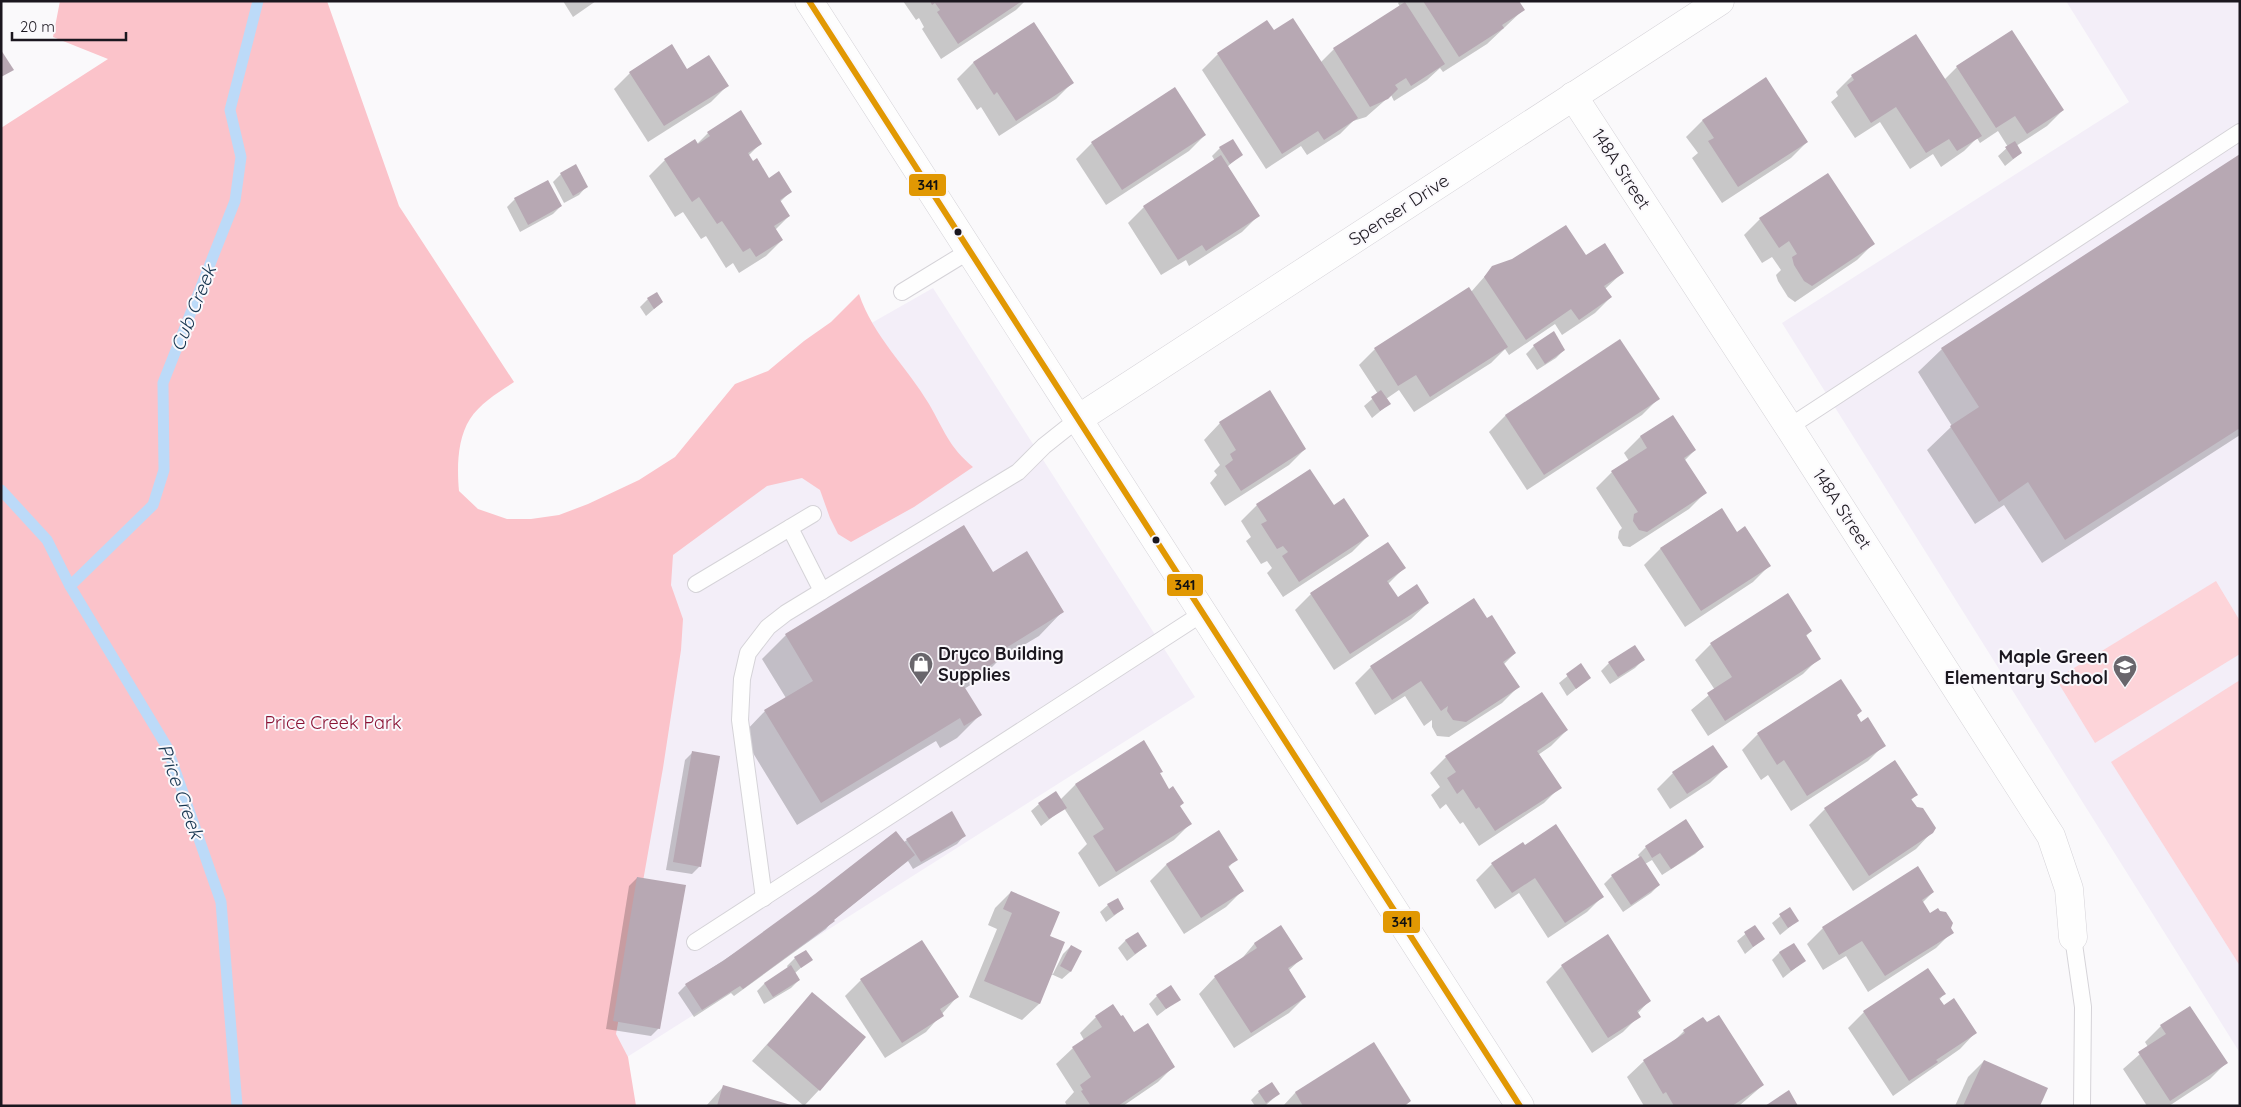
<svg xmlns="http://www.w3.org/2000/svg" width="2241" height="1107" viewBox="0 0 2241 1107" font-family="Quicksand,sans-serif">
<rect width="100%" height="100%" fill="#faf9fb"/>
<g fill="#f3eef8">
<path d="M2066,1H2240V1053L1782,323L2129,102Z"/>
<path d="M933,288L1195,697L594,1078L608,507L861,329Z"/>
</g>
<g fill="#fdd4d9">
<path d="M2216,581L2240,621V654L2095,743L2056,679Z"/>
<path d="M2240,680V966L2111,762Z"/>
</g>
<path fill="#fbc3ca" d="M60,1H327L399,206L514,382C499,392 480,403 470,419C457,439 457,469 459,491L478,509L507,519H531L559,515L588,504L639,480L675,457L735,384L768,371L804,341L831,322L859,294C873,336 907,367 929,404C944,430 949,447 973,467L914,507L851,542L838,534L830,518L820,490L802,478L767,486L673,555L671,585L683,619L681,650L663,768L616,1034L628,1057L636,1106H1V128L108,59L53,37Z"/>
<g fill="#0003">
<path d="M563,1H596L573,17Z"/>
<path d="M903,1H1025L1016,10L941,59L922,29L924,27L919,18L916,20Z"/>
<path d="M1400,1H1517L1523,10L1487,44L1443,72L1440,68L1427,80L1394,101L1391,95L1366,117L1353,121L1340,134L1307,155L1301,146L1266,169L1202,70L1218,54L1274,32L1320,63L1334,49L1400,7L1398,3Z"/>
<path d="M1034,24L1072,83L1056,99L999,136L981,107L977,110L957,79L973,63Z"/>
<path d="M1957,67L2063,110L2047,126L2016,146L2021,153L2005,166L1998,156L2008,147L1998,131L1980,143L1977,138L1964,151L1941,167L1933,154L1910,169L1880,122L1855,138L1831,102L1838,96L1836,92L1852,76L1944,80Z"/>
<path d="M687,71L727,86L711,102L648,142L614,89L630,73Z"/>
<path d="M1766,79L1807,142L1791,158L1722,203L1692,158L1698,153L1686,137L1702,121Z"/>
<path d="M708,133L761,143L748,156L769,180L790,192L780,202L789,216L775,230L782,240L766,256L739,273L733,263L726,268L706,236L701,239L683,212L675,217L649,176L665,160L697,144Z"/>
<path d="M1205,135L1189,151L1106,205L1076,159L1092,143Z"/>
<path d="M1220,148L1242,154L1227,167L1258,216L1242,232L1189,266L1186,260L1161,275L1128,223L1144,207L1215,161L1212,156Z"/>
<path d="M2240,156V435L2042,563L2004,505L1975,524L1927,450L1952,426L1918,372L1942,349Z"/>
<path d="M561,174L586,187L579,195L564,203L553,182Z"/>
<path d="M515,199L561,206L553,214L520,232L507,207Z"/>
<path d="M1760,219L1873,244L1857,260L1795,302L1788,297L1778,281L1776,275L1781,270L1772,257L1762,263L1744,235Z"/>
<path d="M1585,257L1622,273L1605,289L1611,297L1595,313L1562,335L1555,324L1509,355L1505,349L1491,363L1414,412L1399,390L1386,399L1389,404L1372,418L1364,406L1378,394L1359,365L1375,349L1471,292L1493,267Z"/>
<path d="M648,299L662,302L646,316L640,307Z"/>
<path d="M1620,340L1658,399L1642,415L1527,490L1489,432L1505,416Z"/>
<path d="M1534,346L1564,350L1556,358L1537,370L1526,354Z"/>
<path d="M1269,392L1305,449L1289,465L1225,506L1210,483L1217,475L1214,471L1220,465L1204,440L1220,423Z"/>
<path d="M1673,416L1695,450L1684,461L1705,493L1689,509L1630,547L1623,546L1618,538L1619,531L1622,528L1596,488L1612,472L1629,461L1624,453L1640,437Z"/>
<path d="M1310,471L1333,507L1368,536L1352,552L1283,597L1267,573L1272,568L1267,561L1261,564L1246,541L1251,537L1241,521L1257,505Z"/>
<path d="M1721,509L1737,533L1769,566L1753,582L1685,627L1644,565L1660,549Z"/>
<path d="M1404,568L1388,584L1398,599L1428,603L1411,619L1334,670L1295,610L1311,594Z"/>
<path d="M992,574L1062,612L1039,636L999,660L980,679L964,689L980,715L957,738L940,748L936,741L797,825L742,735L765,711L786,698L762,659L786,635Z"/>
<path d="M1474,599L1487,620L1515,653L1503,665L1518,687L1502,703L1449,737L1437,736L1432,727V720L1424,726L1405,696L1375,715L1355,683L1371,667Z"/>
<path d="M1811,631L1805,637L1819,658L1803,674L1708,736L1691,710L1715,690L1695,660L1711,644Z"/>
<path d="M1643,660L1635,668L1610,684L1601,671L1609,663Z"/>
<path d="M1581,665L1589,678L1567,696L1559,683Z"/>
<path d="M1856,716L1861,723L1884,745L1868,761L1791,811L1768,775L1761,780L1742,750L1758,734Z"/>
<path d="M1567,730L1551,746L1538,755L1560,787L1544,803L1479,846L1463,822L1460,824L1446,804L1440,809L1431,795L1440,787L1430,773L1446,757Z"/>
<path d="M692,753L700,866L692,874L666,870L685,760Z"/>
<path d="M1726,767L1710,783L1670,809L1657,789L1673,773Z"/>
<path d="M1159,774L1190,824L1174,840L1099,887L1078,853L1087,844L1064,808L1041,826L1031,811L1039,804L1060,800L1075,785Z"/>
<path d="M1917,794L1911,800L1932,832L1916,849L1853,891L1809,825L1825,809Z"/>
<path d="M1686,821L1703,847L1695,854L1662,875L1652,860L1645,864L1659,885L1651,893L1623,912L1604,884L1612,876L1640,858L1638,855L1646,847Z"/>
<path d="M1218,832L1236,859L1228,868L1242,891L1226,907L1184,934L1150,881L1166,865Z"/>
<path d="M964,836L957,844L913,869L908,861L833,920L826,929L734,996L731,993L694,1017L678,993L686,985L907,840Z"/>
<path d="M1492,864L1603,896L1587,912L1548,938L1519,893L1495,909L1476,880Z"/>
<path d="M1917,868L1933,892L1922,903L1930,915L1952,932L1936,948L1868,992L1846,956L1823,970L1807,944L1823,928Z"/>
<path d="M637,878L659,1028L651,1036L606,1029L629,886Z"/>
<path d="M1011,892L1048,936L1051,973L1053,974L1063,954L1071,946L1070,972L1062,979L1051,974L1039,1004L1022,1020L969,997L997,929L988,925L995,908Z"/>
<path d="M1108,905L1123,909L1106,922L1100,912Z"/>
<path d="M1789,909L1797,921L1780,935L1772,923Z"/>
<path d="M1755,926L1763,939L1745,954L1737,941Z"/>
<path d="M1281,927L1301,959L1288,971L1305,997L1289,1013L1234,1048L1199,994L1215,977L1239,962L1254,944Z"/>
<path d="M1126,940L1146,946L1127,961L1118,948Z"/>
<path d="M1780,952L1804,961L1783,978L1772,960Z"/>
<path d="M795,958L811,959L795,973L799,980L791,988L764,1004L757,991L764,984L788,968L787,966Z"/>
<path d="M1562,966L1649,1001L1637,1014L1639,1016L1623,1032L1592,1053L1546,982Z"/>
<path d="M861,980L957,997L926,1032L885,1058L845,996Z"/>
<path d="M813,993L819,1090L804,1106L752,1061Z"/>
<path d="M1944,994L1939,1000L1943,1007L1976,1032L1960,1049L1893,1096L1848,1028L1864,1012Z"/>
<path d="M1157,996L1179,999L1157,1016L1149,1004Z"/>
<path d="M2190,1007L2226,1063L2210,1079L2169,1106H2147L2123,1069L2148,1047L2145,1042L2161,1026Z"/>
<path d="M1096,1017L1134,1034L1174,1066L1158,1082L1123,1106H1067L1065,1102L1074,1092L1056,1064L1073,1048L1084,1040L1080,1033Z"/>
<path d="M1684,1031L1763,1085L1739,1106H1644L1627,1077L1644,1061L1671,1044Z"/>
<path d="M1374,1044L1410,1101L1405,1106H1283L1295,1093Z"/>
<path d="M1984,1061L2038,1106H1955L1968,1077Z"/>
<path d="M723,1087L788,1106H706Z"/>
<path d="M1259,1092L1278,1094L1265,1106H1255L1251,1100Z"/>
</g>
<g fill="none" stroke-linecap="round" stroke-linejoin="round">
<g stroke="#bcdaf8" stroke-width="11">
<path d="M1,490L47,540L70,586L167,747L221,902L237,1106"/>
<path d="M70,586L153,505L164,470L163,383L235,201L241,157L230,110L258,1"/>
</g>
</g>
<g fill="#b7a8b3">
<path d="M930,1H1022L958,44L937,12L940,10L935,3L932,5Z"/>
<path d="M1423,1H1519L1525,10L1502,25L1504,28L1459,57Z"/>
<path d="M1405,2L1445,64L1411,86L1406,78L1395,85L1398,89L1388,99L1370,107L1333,48Z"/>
<path d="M1293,18L1358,118L1324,140L1318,131L1282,154L1217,53L1267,20L1274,30Z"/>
<path d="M1034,22L1074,83L1016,121L997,92L994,95L973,62Z"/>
<path d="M2012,30L2064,110L2027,134L2015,116L1996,128L1956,66Z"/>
<path d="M1916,34L1982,136L1957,151L1949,139L1926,153L1896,107L1871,123L1847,85L1854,80L1851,75Z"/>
<path d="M672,44L687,69L709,55L729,86L664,126L629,72Z"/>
<path d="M1,50L14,70L1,77Z"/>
<path d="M1766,77L1808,142L1738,187L1708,141L1714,138L1702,120Z"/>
<path d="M1175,87L1206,135L1122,190L1091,142Z"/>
<path d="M741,110L762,144L748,153L753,161L757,158L769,178L779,171L792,192L780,200L790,216L774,226L783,240L756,257L750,248L743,252L722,221L717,224L699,197L692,202L664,159L695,139L698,144L710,136L707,132Z"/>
<path d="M1233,139L1243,155L1230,164L1219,147Z"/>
<path d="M2015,141L2022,153L2013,159L2005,147Z"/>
<path d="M2240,154V428L2065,540L2028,482L1999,502L1950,426L1979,407L1941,348Z"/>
<path d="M1221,155L1260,216L1206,251L1202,245L1178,260L1143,206Z"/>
<path d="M576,164L588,187L573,196L560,173Z"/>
<path d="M1828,173L1875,244L1812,286L1804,281L1794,265L1792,257L1797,254L1789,241L1779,248L1759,218Z"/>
<path d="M548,180L562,206L528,225L514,198Z"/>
<path d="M1566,225L1586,255L1605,243L1624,273L1604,286L1612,297L1579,320L1571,309L1526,340L1484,277L1492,266L1512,259Z"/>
<path d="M1469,287L1508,347L1430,397L1416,375L1398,386L1374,348Z"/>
<path d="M657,292L663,302L654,309L647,298Z"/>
<path d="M1554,331L1565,350L1545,364L1533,345Z"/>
<path d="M1620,339L1660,399L1544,475L1505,415Z"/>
<path d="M1270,390L1306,449L1241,491L1225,466L1233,460L1230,454L1236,450L1219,422Z"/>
<path d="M1381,390L1391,404L1380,411L1371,397Z"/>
<path d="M1673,415L1696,450L1684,458L1707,493L1647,532L1639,530L1633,521L1634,514L1638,512L1611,471L1647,448L1640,436Z"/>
<path d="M1310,469L1334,505L1344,498L1369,536L1299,582L1282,556L1288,552L1283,546L1277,549L1261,524L1267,521L1256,504Z"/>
<path d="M1722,508L1737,532L1745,526L1771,566L1701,611L1660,548Z"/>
<path d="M964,525L993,572L1027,551L1064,612L1001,651L1005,656L962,683L982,715L964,726L960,718L821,803L764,710L813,681L785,634Z"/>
<path d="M1388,542L1406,568L1387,581L1398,597L1417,584L1429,603L1350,654L1310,593Z"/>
<path d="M1788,593L1812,631L1806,635L1821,659L1725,721L1707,693L1732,677L1710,643Z"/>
<path d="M1474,598L1487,618L1492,615L1516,653L1503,662L1520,687L1466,722L1453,720L1447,711L1448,706L1441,711L1421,681L1392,700L1370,666Z"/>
<path d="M1635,645L1645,660L1618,677L1608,662Z"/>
<path d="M1581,663L1591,678L1576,689L1566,674Z"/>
<path d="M1841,679L1862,711L1857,715L1861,722L1868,717L1886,746L1807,796L1784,760L1777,765L1757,733Z"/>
<path d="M1542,692L1568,730L1537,751L1562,788L1495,831L1479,807L1476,809L1463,789L1457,794L1447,778L1456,772L1445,756Z"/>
<path d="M1144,740L1163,772L1160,773L1169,789L1173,786L1184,803L1180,806L1192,824L1116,872L1093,836L1104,829L1075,784Z"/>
<path d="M1713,745L1728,767L1687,794L1672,772Z"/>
<path d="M692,751L720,756L701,867L673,862Z"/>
<path d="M1895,760L1918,795L1911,799L1917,807L1923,808L1936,828L1933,833L1869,876L1824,808Z"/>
<path d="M1056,791L1067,808L1049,819L1038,803Z"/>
<path d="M952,811L966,836L921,862L906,839Z"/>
<path d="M1686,819L1704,847L1671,869L1660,853L1652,858L1645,846Z"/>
<path d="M1556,824L1604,897L1565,923L1535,878L1512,893L1491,863L1523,842L1525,845Z"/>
<path d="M1219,830L1238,860L1228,866L1244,891L1201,918L1166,864Z"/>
<path d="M896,831L915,855L834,920L835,921L743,989L740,986L702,1010L685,984L723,961L815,894Z"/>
<path d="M1641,856L1660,885L1631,905L1611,875Z"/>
<path d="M1918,866L1934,892L1922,900L1930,913L1938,908L1940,911L1946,912L1953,923L1951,928L1954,933L1885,976L1862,941L1839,955L1822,927Z"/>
<path d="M637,877L686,885L660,1029L613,1021Z"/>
<path d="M1011,891L1060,912L1050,936L1065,942L1040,1004L984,981L1012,913L1003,909Z"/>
<path d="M1118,898L1124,909L1114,915L1107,904Z"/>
<path d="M1790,907L1799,921L1788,928L1779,914Z"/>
<path d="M1281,925L1303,959L1288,968L1306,997L1251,1033L1214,976L1257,948L1254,943Z"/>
<path d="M1755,925L1765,939L1753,947L1744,932Z"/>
<path d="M1138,932L1147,946L1135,954L1125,940Z"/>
<path d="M1608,934L1651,1001L1637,1011L1641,1017L1608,1038L1561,965Z"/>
<path d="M922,940L959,997L940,1009L944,1016L902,1043L860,979Z"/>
<path d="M1794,943L1806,961L1791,971L1779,952Z"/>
<path d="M1071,945L1082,951L1071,972L1060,966Z"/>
<path d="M806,950L813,960L801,968L794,957Z"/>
<path d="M791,965L800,980L773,997L764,983Z"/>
<path d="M1928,968L1946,994L1939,998L1944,1005L1954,998L1977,1033L1936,1060L1938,1062L1909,1081L1863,1011Z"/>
<path d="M1171,985L1181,1000L1166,1009L1156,995Z"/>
<path d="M812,992L866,1037L820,1091L767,1045Z"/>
<path d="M1113,1004L1121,1016L1123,1015L1134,1032L1148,1023L1175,1067L1118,1106H1091L1081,1091L1083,1090L1080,1085L1091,1077L1072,1047L1102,1027L1095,1016Z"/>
<path d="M2190,1006L2228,1063L2170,1101L2138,1052L2166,1034L2160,1025Z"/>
<path d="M1719,1015L1764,1085L1732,1106H1674L1666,1092L1663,1094L1643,1060L1685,1033L1683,1030L1703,1017L1707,1022Z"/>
<path d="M1374,1042L1411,1101L1404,1106H1303L1295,1092Z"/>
<path d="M1984,1060L2048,1088L2040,1106H1963Z"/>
<path d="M1272,1082L1280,1094L1266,1103L1258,1091Z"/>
<path d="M723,1085L791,1105V1106H717Z"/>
<path d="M1789,1090L1798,1106H1765Z"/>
</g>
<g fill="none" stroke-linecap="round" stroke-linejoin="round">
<defs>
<g id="lane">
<path d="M902,292L969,251"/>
<path d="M1789,427L2240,132"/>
<path d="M790,528L822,591"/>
<path d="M696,584L813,514"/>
<path d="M764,898L740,720L742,679L748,653L768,627L786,613L1018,472L1044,446L1078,419"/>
<path d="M2073,937L2083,1007L2082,1106"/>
<path d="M695,942L1203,613"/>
</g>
<g id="street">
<path d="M1573,96L1789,427L2051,836L2069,889L2073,937"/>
<path d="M1078,419L1720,1"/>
</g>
<path id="secondary" d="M809,1L1520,1106"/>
</defs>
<use href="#lane" stroke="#d5d3d8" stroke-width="18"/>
<use href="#street" stroke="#d5d3d8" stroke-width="29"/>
<use href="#secondary" stroke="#d5d3d8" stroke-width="29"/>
<use href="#lane" stroke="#fefefe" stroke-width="16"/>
<use href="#street" stroke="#fefefe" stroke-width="28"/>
<use href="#secondary" stroke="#fefefe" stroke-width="28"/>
<defs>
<path id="bus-1" d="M809,1L1520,1106"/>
</defs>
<use href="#bus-1" stroke="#faf8fc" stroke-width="10"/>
<use href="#bus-1" stroke="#e19803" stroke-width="6"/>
</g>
<defs>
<symbol id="shop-pin" viewBox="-11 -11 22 30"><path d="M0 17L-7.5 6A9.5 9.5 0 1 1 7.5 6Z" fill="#69666c" stroke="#faf8fc"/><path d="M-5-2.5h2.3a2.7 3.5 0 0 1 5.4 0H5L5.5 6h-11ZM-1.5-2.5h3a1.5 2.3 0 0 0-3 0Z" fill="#fff"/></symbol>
<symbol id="school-pin" viewBox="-11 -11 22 30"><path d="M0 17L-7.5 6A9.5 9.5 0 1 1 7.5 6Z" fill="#69666c" stroke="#faf8fc"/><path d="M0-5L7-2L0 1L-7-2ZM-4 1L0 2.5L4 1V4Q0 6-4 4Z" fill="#fff"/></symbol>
</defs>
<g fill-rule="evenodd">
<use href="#shop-pin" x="907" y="650" width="28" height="38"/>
<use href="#school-pin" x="2111" y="653" width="28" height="38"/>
</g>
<g fill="#1b171f" stroke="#faf8fc" stroke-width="2">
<circle cx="958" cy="232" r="4.5"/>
<circle cx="1156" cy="540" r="4.5"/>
</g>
<g text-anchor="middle" stroke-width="4" stroke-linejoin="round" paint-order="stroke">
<g font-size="18" fill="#1b171f" stroke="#faf8fc">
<text transform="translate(1621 169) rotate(57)" y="6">148A Street</text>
<text transform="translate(1399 210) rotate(-33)" y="6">Spenser Drive</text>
<text transform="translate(1842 509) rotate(57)" y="6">148A Street</text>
</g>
<g font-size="18" font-weight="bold" fill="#1b171f" stroke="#faf8fc" text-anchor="start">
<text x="938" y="660">Dryco Building<tspan x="938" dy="21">Supplies</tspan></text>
<text x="2108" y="663" text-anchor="end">Maple Green<tspan x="2108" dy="21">Elementary School</tspan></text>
</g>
<g font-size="18" fill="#8a1334" stroke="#faf8fc">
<text x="333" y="729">Price Creek Park</text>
</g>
<g font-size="19" font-style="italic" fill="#163550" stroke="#faf8fc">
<text transform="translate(193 308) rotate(-68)" y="7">Cub Creek</text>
<text transform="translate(181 791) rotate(70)" y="7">Price Creek</text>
</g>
</g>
<g stroke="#faf8fc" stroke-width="2">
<rect x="908" y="173" width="39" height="24" rx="5" fill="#e19803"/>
<rect x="1166" y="573" width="38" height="24" rx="5" fill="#e19803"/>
<rect x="1382" y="910" width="39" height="24" rx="5" fill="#e19803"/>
</g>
<g font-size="14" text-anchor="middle" font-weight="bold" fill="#111">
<text x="928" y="190">341</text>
<text x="1185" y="590">341</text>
<text x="1402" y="927">341</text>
</g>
<rect width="2241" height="1107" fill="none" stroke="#1b171f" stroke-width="5"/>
<path d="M12 32v8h114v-8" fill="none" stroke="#1b171f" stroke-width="2.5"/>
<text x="20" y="32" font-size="15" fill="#1b171f" stroke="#faf8fc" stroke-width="4" paint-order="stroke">20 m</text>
</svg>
